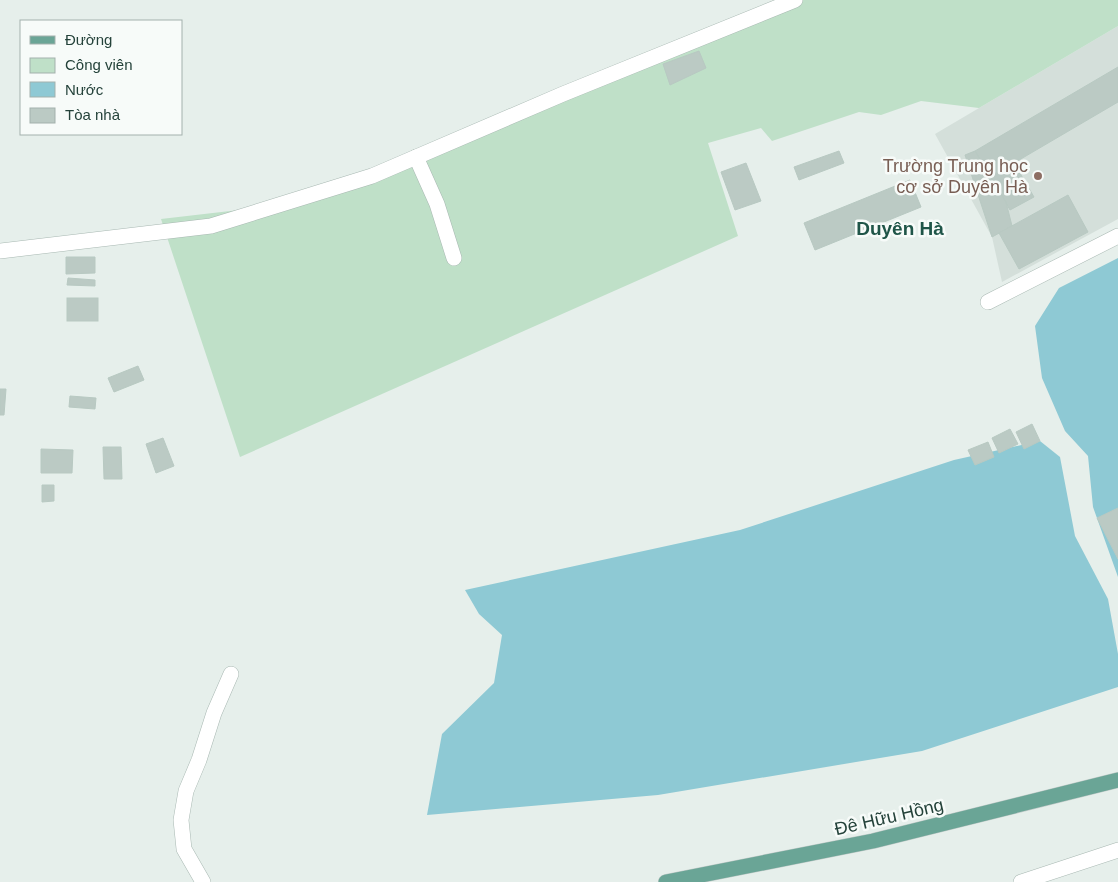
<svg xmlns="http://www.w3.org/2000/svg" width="1118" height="882" viewBox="0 0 1118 882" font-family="Helvetica,sans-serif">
<rect width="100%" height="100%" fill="#e6efeb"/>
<path fill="#d4dfda" d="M1118,26V219L1002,282L992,237L935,134Z"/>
<path fill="#bfe0c8" d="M796,0H1118V26L979,108L921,101L881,115L859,112L772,141L761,128L708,143L738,236L240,457L161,219L308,202Z"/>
<g fill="#8ec9d4">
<path d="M1118,258V577L1093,507L1088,456L1065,431L1042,378L1035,326L1059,288Z"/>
<path d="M1040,441L1060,457L1075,536L1108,599L1118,654V687L922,751L658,795L427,815L442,734L494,683L502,635L479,614L465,590L740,530L954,460Z"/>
</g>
<g fill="#bbcac4" stroke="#b8c9c2">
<path d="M699,51L706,68L670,85L663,64Z"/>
<path d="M1118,67V102L1014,163L1034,197L1010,210L975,151Z"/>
<path d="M839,151L844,163L799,180L794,167Z"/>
<path d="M975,151L1006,202L1012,226L992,237L965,155Z"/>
<path d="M746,163L761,201L735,210L721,172Z"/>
<path d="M910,180L921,207L815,250L804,223Z"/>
<path d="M1068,195L1088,232L1019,269L999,233Z"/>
<path d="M66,257H95V273L66,274Z"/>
<path d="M68,278L95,280V286L67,285Z"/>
<rect x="67" y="298" width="31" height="23"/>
<path d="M138,366L144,380L114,392L108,378Z"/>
<path d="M0,389H6L4,415H0Z"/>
<path d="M70,396L96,398L95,409L69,407Z"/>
<path d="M1032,424L1040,441L1024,449L1016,432Z"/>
<path d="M1010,429L1018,444L999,453L992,438Z"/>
<path d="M163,438L174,466L156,473L146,444Z"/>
<path d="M988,442L994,457L975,465L968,450Z"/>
<path d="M103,447H121L122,479H104Z"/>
<path d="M41,449L73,450L72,473H41Z"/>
<path d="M42,485H54V501L42,502Z"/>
<path d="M1118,508V559L1097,518Z"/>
</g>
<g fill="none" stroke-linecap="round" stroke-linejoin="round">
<defs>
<g id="minor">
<path d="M416,157L437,204L454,258"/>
<path d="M0,251L211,226L372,176L563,94L795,0"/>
<path d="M988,302L1118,236"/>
<path d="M203,882L184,849L181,820L186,791L199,760L214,713L231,674"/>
<path d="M1021,882L1118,850"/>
</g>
<path id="major" d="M666,882L873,841L1118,780"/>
</defs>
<use href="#minor" stroke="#a8b8b2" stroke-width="16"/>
<use href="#major" stroke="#c2cac8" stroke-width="16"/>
<use href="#minor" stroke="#fff" stroke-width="15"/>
<use href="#major" stroke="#6aa596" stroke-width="15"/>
</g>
<circle fill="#8d6e63" stroke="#f7fbf9" stroke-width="2" cx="1038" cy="176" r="5"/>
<g text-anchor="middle" stroke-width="5" stroke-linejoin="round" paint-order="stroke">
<g font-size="18" fill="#785e54" stroke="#f7fbf9" text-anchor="end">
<text x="1028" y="172">Trường Trung học<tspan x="1028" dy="21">cơ sở Duyên Hà</tspan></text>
</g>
<g font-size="18" fill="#24423a" stroke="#f7fbf9">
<text transform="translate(889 817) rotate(-13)" y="6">Đê Hữu Hồng</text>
</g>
<g font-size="19" font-weight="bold" fill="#1f5548" stroke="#f7fbf9">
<text x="900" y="235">Duyên Hà</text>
</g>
</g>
<rect x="20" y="20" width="162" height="115" fill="#f7fbf9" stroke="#a3b1ad"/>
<rect x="30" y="36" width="25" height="8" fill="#6aa596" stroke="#a3b1ad"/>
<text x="65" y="45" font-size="15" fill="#24423a">Đường</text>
<rect x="30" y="58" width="25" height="15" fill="#bfe0c8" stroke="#a3b1ad"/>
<text x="65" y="70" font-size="15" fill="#24423a">Công viên</text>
<rect x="30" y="82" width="25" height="15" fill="#8ec9d4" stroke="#a3b1ad"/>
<text x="65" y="95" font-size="15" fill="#24423a">Nước</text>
<rect x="30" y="108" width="25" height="15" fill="#bbcac4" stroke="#a3b1ad"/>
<text x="65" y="120" font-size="15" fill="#24423a">Tòa nhà</text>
</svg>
